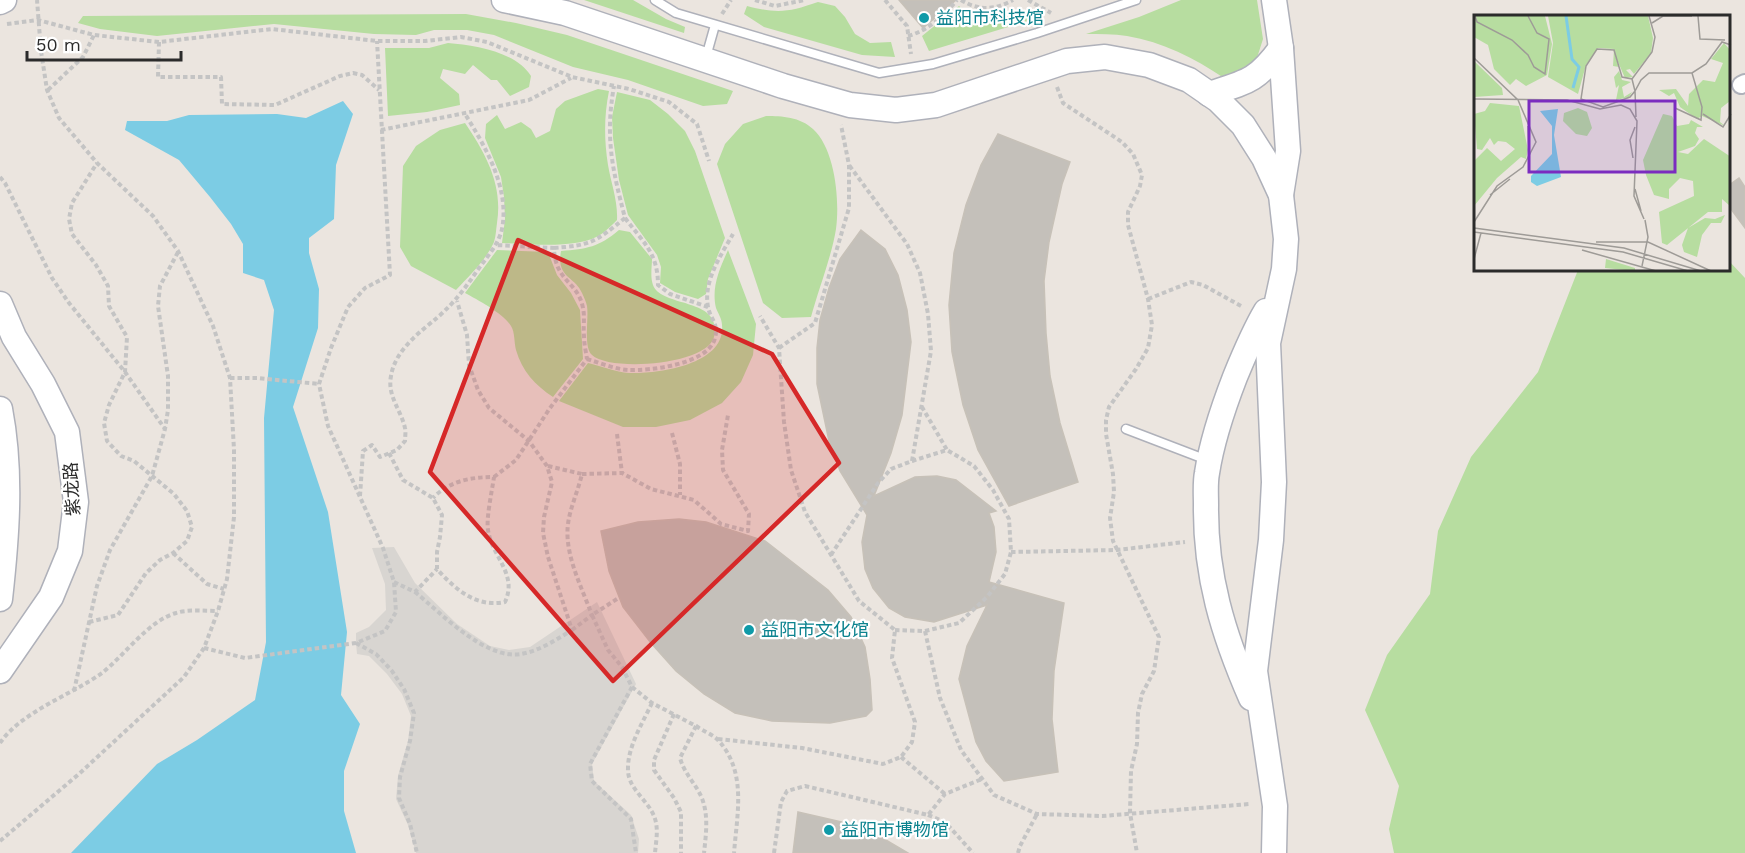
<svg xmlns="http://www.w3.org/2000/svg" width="1745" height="853" viewBox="0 0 1745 853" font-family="'Work Sans','Noto Sans SC',sans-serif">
<rect width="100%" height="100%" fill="#ebe5df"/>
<g fill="#b7dda0">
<path d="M584,0H633L666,19L685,27L684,33Z"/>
<path d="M1181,0H1257L1263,39L1256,61L1224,78C1194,58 1163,42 1127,36C1114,34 1099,34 1086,34L1139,17Z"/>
<path d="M818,2L835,6L845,17L855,34L870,43L891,42L895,57L862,55L764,27L744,14L747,6C778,14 789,12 818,2Z"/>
<path d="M959,6L973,18L993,17L1009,12L1026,11L1041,17L929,51L922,36Z"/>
<path d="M466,14L516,23L567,35L733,91L727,104L703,106L628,80L573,67L494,35L467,30H434L416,35L374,34L274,24L157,36L100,29L78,23L83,16Z"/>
<path d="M448,43C475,45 516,52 531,76L529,87L510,96L497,80H491L473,65L465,74L443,69L440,78L459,94L460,105L427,112L388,116L385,48H429Z"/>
<path d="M598,89L609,91C604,116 604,139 608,165C611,183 618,201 617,220C613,224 608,229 603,233C580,250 530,244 502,243L505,219L504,197L501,177L485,138L486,124L497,115L505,129L521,122L531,129L536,138L550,131L556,109L565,101Z"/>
<path d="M617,92L650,100L668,114L685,131L695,151L725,238L708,279L706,294L698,299L675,292L660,283L661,267L657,255L628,215L619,180L613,138L612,117Z"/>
<path d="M766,116C782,116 800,117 813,129C835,149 840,200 836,229C832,255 818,291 811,317L782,318L763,303L717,164L725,144L743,124Z"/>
<path d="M465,123C486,154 503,185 497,223C496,229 496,236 494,242C486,260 470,275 456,290L411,266L400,247L403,166L416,146L440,130Z"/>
<path d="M619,230L630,232L652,259C652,268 649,282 656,290C672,307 722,300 714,337C707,365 610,372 592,355C583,347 589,319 587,306C586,302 584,297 582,293C575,276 556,278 561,251C587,249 599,247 619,230Z"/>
<path d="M497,250L548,252L557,275L571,293L580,310L583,359L553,397C535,385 522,371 516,350C514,343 515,332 511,326C504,314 478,300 465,293Z"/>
<path d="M728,250L756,324L753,355L741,382L722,403L690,420L656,427H623L559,401L588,363C601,366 616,372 629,373C657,374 726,365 722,325C722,319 718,313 716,308C711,287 720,268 728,250Z"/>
<path d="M1729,261L1745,278V853H1394L1389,829L1399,786L1365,710L1387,655L1430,594L1438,531L1471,457L1538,372L1578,270H1728Z"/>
</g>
<path fill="#d8d5d1" d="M394,547L415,583L457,624L490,646L509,650L530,647L597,602L636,684L592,764L594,781L631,815L639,839L638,853H416L408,825L396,799L398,776L408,741L411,716L402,694L387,674L369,656L357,654L356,643V633L369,627L386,610L385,584L372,548Z"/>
<path fill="#7ccce4" d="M343,101L353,114L336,165L334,219L309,238V253L319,289L318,328L293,407L328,512L347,632L341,695L360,724L344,771V811L356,853H71L157,764L197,740L255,700L266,642L264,418L274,310L264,280L243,273V244L231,224L210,197L179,160L125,130L127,121H167L189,115L277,114L306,118Z"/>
<g fill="#c4c0ba" stroke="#c7c1b8" stroke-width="1.5">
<path d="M899,0H956L923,28Z"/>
<path d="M998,134L1070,162L1062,184L1049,242L1044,281L1046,333L1050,376L1060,423L1078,482L1009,506L978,450L963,405L952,352L949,305L954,253L966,205L981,165Z"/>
<path d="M1739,178L1745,187V228L1728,205V186Z"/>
<path d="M861,230L885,249L898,275L907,310L911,342L902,415L891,453L874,496L915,477L937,476L956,480L996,511L989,513L994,527L996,552L989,582L1064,603L1054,671L1052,719L1058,772L1004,781L986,761L976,742L959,679L967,646L987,605L934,622L905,617L889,608L873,588L865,569L862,542L867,515L840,471L829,441L817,384V348L820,320L829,288L840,259Z"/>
<path d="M679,519L706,522L765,541L828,590L851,617L865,647L870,679L872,710L866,716L830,723L772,721L735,713L704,694L676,671L651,643L623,607L609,571L601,531L638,522Z"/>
<path d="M798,812L846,823L879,836L908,853H793Z"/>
</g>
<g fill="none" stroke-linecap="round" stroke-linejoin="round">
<defs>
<g id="lane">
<path d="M655,0L676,13L879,73L933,64L1037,33L1136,0"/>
<path d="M706,57L715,25"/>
<path d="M1126,429L1207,460"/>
</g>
<path id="street" d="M1741,85L1745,83"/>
<g id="secondary">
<path d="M504,0L565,13L783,86L850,105L896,110L936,105L1067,61L1105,57L1149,65L1189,80L1218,100L1243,125L1264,158L1281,195L1286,239L1284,269L1268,343L1274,482L1271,540L1255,671L1275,806L1274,853"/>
<path d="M1274,0L1281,48L1288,151L1281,195"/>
<path d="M0,2L4,0"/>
<path d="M1209,94C1247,82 1257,81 1281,48"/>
<path d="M0,304L14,337L43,384L67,432L76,502L70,551L51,597L0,671"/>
<path d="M0,409C12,472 7,536 0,599"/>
<path d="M1251,698C1223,634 1205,575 1206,505C1206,494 1205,483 1207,473C1212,440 1223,408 1235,377C1244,355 1254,331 1266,311"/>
</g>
</defs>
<use href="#lane" stroke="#afb1ba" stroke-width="11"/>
<use href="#street" stroke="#afb1ba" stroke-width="20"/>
<use href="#secondary" stroke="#afb1ba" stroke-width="27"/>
<g stroke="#c4c4c4" stroke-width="4" stroke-dasharray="4.5 3" stroke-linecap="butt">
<path d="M755,0L775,6L805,0"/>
<path d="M885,0L907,26L911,54"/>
<path d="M961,0C979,11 995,10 1013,0"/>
<path d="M1028,0L1051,13"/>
<path d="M722,14L731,0"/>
<path d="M7,24L38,20L94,35L159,42L272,29L377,41H425L461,37L487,42L572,77L629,89L669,102L697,124L709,161"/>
<path d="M908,36C929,30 943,16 957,0"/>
<path d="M159,42L158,77H221L222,104L275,105L340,76L353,73L362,75L379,90"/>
<path d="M1057,87L1063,103L1122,142L1133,154L1142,175L1140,186L1128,212V225L1148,299L1152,325L1148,348L1136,369L1109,407L1106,420V434L1113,474L1114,492L1110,518L1113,541L1159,637L1154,671L1142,694L1138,713L1137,744L1131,771L1130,813L1137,853"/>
<path d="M48,90L83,57L94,35"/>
<path d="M381,130L529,100L571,78"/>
<path d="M0,177L5,183L52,278L69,303L125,372L165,429"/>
<path d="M625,218C643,242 658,253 658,285L670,294L708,307"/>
<path d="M554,248C592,245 595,242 625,218C612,168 605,137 614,86"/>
<path d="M1148,299L1191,282L1203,285L1241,306"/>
<path d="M779,348L815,323L849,208V165L841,125"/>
<path d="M587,359C600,363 615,369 628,370C650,371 709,364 715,338C719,323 710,319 708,307C703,281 721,255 733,234"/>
<path d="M230,378H257L319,384"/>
<path d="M672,433L680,464V495"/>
<path d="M617,434L622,473"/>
<path d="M389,453L403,480L433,498L442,515L440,537L437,552V569C455,589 476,608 505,602C518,574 492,557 488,530C486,518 492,491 494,477C471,477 449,481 433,498"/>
<path d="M912,461L947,450L922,407"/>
<path d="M548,466L582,474C578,491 570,508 568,524C564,554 582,588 592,615L572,630"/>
<path d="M582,474L622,473L651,489L694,500L721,524L748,531L749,514L723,470L722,450L728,415"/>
<path d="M494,477L516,460L550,408L587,359C586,352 584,344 584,336C583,327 585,317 583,308C578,281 555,282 554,248L495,245"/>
<path d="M360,496L363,451L372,445L380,457L397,450L405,441C405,437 406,432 405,428C401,410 387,396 391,376C395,350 420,332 438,317C456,301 466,287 479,268C488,256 499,243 502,229C510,188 485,146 465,114"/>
<path d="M1011,552L1117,550L1185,542"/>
<path d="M173,553L207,584L224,589"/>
<path d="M831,555L878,483L891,469L912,461L931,351L928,314L920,273L907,244L849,165"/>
<path d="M394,582L415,592L437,569"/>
<path d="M415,592C441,613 485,660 521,654C539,651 556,640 572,630L548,557L543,533L544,517L552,482L547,466L529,441L489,408L478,390L469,365L467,335L457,301"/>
<path d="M617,599L592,615L608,650L622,667L632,687L590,764L592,781L631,819L636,853"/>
<path d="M89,622L118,615L146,573L160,560L173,553L187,541L192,527L187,511L174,494L134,461L121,456L107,441L104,423L109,405L125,372L127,337L109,306L108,286L96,265L72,234L69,219L72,203L97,163"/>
<path d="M895,630L925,631L959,623L987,597L1005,574L1011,552L1009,519L993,490L974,466L947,450"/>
<path d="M925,631L940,698L961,750L994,795L1037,814L1102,816L1249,804"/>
<path d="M356,643L376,654L392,671L404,689L414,713L410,741L400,777L399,798L410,824L417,853"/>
<path d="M204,648L245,658L356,643L385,631L396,612L394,582L383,548L328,426L319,384L331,348L348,307L365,288L390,275L377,41"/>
<path d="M632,687L652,703L696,726L680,758C684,773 695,783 701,796C709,814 706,834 704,853"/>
<path d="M74,691L97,586L110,550L152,476L165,429L168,410V376L158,306L160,286L178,252"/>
<path d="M652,703C643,722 628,746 628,768C627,788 647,799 654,816C659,828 656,841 655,853"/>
<path d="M674,714L654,760V770L674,798L681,812V853"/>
<path d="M696,726C703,731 714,735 719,741C747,773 737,814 734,853"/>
<path d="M718,739L802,748L883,764L901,757L912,742L915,722L892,658L895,630L859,601L805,512L791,470L784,422L779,348L760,316"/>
<path d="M0,743C21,712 71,695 102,673C125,655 148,621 176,613C188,609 205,611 218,611"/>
<path d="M901,757L945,794"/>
<path d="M928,815L945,822L973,853"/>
<path d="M0,841L80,773L184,677L204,648L218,611L227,579L234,517V450L230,378L213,326L178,251L153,216L97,163L59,118L47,90L41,51L37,0"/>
<path d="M774,853L781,802L787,791L805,786L928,815L945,794L982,779"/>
<path d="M1018,853L1020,846L1037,814"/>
</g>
<use href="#lane" stroke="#fff" stroke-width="8"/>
<use href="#street" stroke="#fff" stroke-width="16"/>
<use href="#secondary" stroke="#fff" stroke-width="24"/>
</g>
<path fill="#d62828" fill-opacity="0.2" stroke="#d62828" stroke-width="4.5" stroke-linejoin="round" d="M518,240L772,354L839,463L613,681L430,472Z"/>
<g fill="#0f9aa8" stroke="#fff" stroke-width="2">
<circle cx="924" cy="18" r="6"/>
<circle cx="749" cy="630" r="6"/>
<circle cx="829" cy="830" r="6"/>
</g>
<g text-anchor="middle" stroke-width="4.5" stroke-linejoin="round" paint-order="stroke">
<g font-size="18" fill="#0d838f" stroke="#fff" text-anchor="start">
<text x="936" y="24">益阳市科技馆</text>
<text x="761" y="636">益阳市文化馆</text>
<text x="841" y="836">益阳市博物馆</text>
</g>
<g font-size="18" fill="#2b2b2b" stroke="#fff">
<text transform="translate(72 489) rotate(-93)" y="6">紫龙路</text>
</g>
</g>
<g transform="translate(1474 15)">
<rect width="256" height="256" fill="#ebe5df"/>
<path d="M0,1H71L78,29L73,60L52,71L42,64L36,70L20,54L14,30L0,22ZM74,1H174L179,23L177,38L160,59L156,54L152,55L159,62L151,63L141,40L145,52L139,51L140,34L124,33L112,50L104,79L74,62L79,28ZM250,28L256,35V86L247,93L246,107L251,111L228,101L223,104L206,92L200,78L195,81L185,75L202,74L214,91L215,79L229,65L241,67L249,48L237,44ZM0,46L28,73L29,80L0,82ZM145,56L148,65L157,67L148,72L150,82L158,77L157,71L158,77L155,82L142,85L145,70L142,73L140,62ZM16,88L45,91L54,135L52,144L47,142L23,163L0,191V146L13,133L27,146L41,134L32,127L24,126L20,130L16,123L8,135L3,134L0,99L11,96ZM104,93L113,97L118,113L113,121L102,119L89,106L90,98ZM189,99L198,101L203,111L215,109L217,105L229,112H223L221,118L225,124L221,131L204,137L214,139L230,124L257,142L256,191L248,184V197H234L193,230L188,228L185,197L220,181L219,166L206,163L195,174V184L180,180L172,160L169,145ZM251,200L247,208H237L228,220L223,242L210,237L208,230L214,213L231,203L241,204ZM132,244L161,253V256L131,253Z" fill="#b7dda0"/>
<path d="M84,94L80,120L87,162L63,171L57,167V161L78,139V111L66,96Z" fill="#7ccce4"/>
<path fill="none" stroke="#7ccce4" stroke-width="3" d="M92,1L98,44L105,52L99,73"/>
<path fill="none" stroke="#9e9b97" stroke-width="1.5" d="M1,1L3,7L38,25L54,40L60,52L71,59L75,24L63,18L54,1M224,1L226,24L251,25M178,8L189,1H218M0,43L44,85L62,127L49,152L23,171L0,207M158,64L178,37L181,22L175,1M0,84L93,85L126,94L147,90L156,94L163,106L160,181L170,204M201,93L227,105L228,92L218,58M229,99L249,112L257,99M162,102L161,76L158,64L148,62L140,35L123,34L112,51L107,84L129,92L156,82L161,76L167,65L175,58H218L232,49L248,27L257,30M54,111L55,140M159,143L156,125L161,112M161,174L167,196M16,180L36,164M0,213L150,233L227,256M0,217L149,237L214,256M122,227H174L237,256M108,235L182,256M0,244L7,218M168,251L174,222L171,205"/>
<path fill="#7b2cbf" fill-opacity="0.15" stroke="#7b2cbf" stroke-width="3" d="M55,86H201V157H55Z"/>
<rect width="256" height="256" fill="none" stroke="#2b2b2b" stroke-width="3"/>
</g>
<path d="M27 51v9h154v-9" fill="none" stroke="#2b2b2b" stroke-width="3"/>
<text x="36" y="51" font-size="18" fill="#2b2b2b" stroke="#ffffff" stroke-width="4.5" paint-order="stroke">50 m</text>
</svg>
